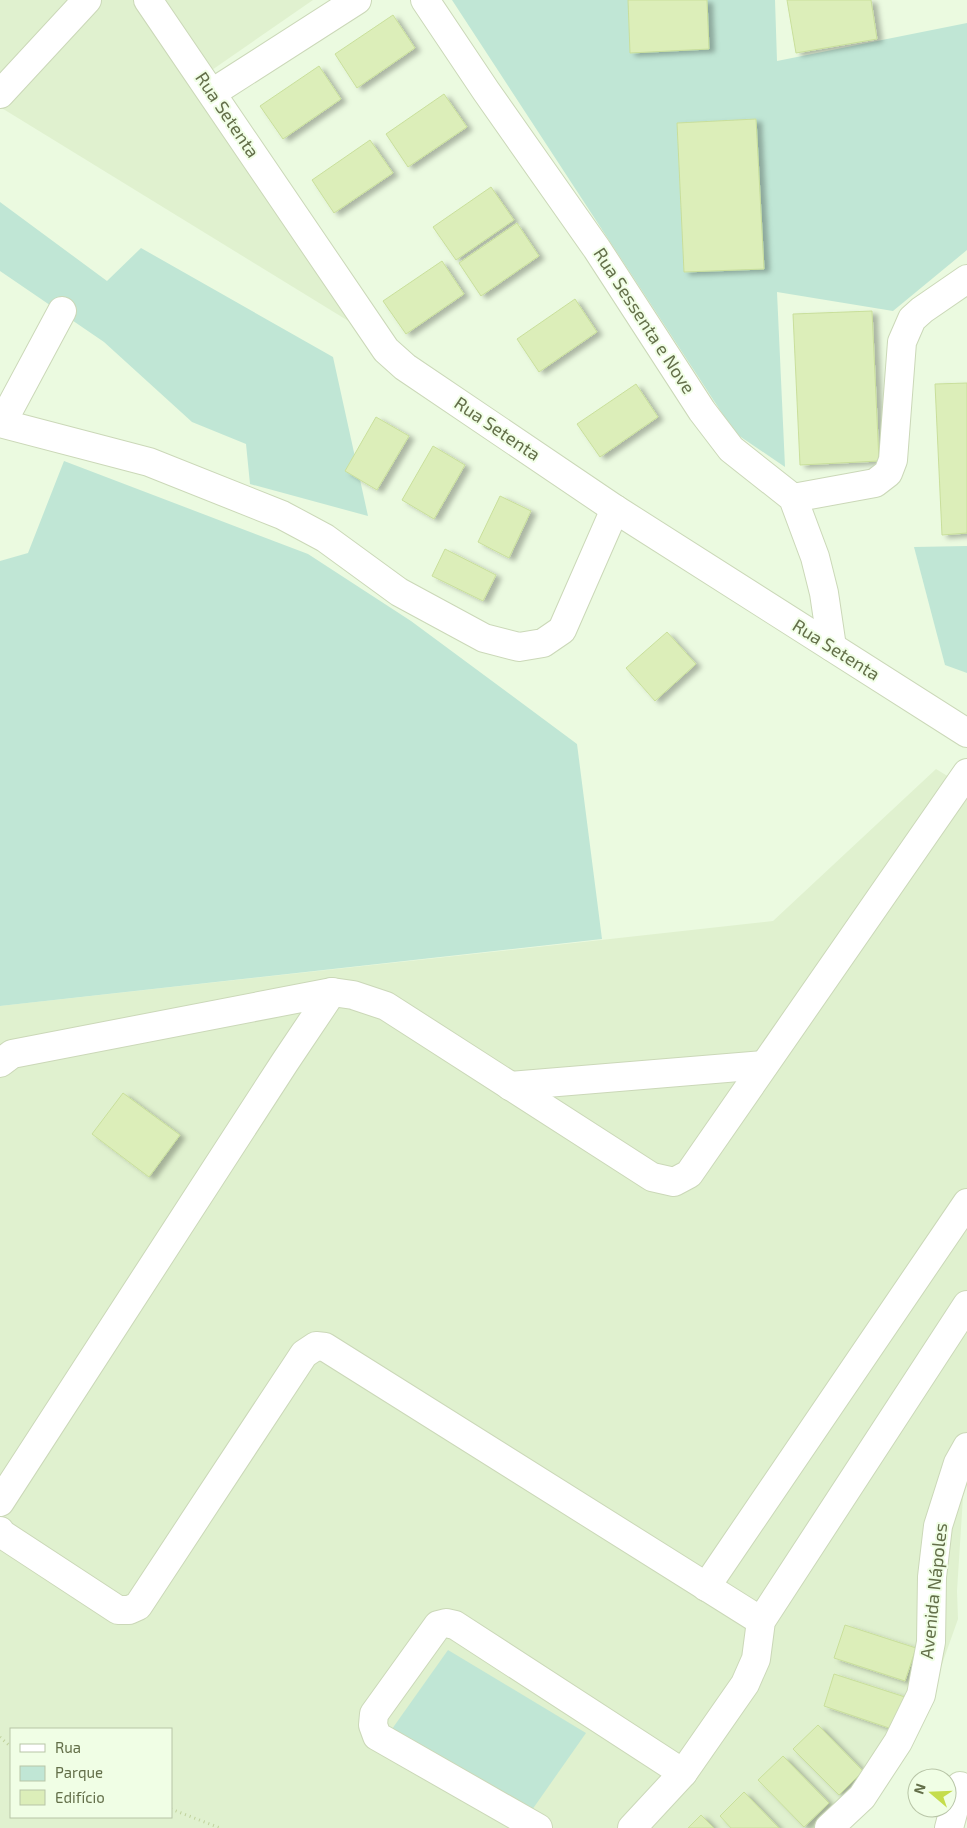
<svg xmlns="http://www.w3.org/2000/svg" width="967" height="1828" viewBox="0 0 967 1828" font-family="'Exo 2',sans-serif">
<defs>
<filter id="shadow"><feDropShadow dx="5.5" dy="3" stdDeviation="2.5" flood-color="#0004"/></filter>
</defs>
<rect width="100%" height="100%" fill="#ebfae0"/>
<g fill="#e0f1cf" fill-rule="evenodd">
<path d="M0,0H143L381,341L0,107Z"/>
<path d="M160,0H313L209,72Z"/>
<path d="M936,769L967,788V1485L963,1497L957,1591L958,1619L929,1701L820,1828H0V1006L773,921ZM11,1729H171V1817H11Z"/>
</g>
<g fill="#c0e6d5">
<path d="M452,0H775L777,61L967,23V250L893,311L777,292L785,467L735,433Z"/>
<path d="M0,202L107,281L141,248L333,357L368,516L250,484L246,444L192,422L104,342L0,271Z"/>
<path d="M64,461L308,554L411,621L577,744L602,939L0,1006V561L28,553Z"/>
<path d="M967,546V673L945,665L914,547Z"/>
<path d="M448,1650L586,1733L532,1810L392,1729Z"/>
</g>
<g fill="#dceeb9" stroke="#c9df9b" filter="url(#shadow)">
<path d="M628,0H707L709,49L630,53Z"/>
<path d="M787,0H871L877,39L796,53Z"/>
<path d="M393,15L415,48L357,88L335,54Z"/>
<path d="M319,66L341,99L283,139L260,106Z"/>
<path d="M444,94L467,127L408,167L386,134Z"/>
<path d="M756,119L764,269L684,272L677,123Z"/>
<path d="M370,140L393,173L334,213L312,180Z"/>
<path d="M491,187L514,220L456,260L433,227Z"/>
<path d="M517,223L539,256L481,296L459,263Z"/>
<path d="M442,261L464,294L406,334L383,301Z"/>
<path d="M575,299L597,332L539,372L517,339Z"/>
<path d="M872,311L879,461L800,465L793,314Z"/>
<path d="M967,383V533L942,535L935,384Z"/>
<path d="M636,384L658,417L600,457L577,424Z"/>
<path d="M376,417L409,436L377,490L345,471Z"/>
<path d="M433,446L465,465L434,519L402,500Z"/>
<path d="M500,496L531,511L509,558L478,542Z"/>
<path d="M445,549L496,575L483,601L432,576Z"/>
<path d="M667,632L696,664L655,701L626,668Z"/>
<path d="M123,1093L180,1135L149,1177L92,1134Z"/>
<path d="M845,1625L916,1648L905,1681L834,1658Z"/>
<path d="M834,1674L905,1697L895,1730L824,1706Z"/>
<path d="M818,1725L863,1771L839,1795L793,1749Z"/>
<path d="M783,1756L829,1803L804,1827L758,1780Z"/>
<path d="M744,1792L779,1828H731L720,1816Z"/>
<path d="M701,1815L714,1828H688Z"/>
</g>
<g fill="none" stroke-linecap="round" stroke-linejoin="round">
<defs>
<g id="street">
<path d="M148,0L386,350L405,367L615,509L967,733"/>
<path d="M425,0L486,91L597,249L702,411L731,449L793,498L815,557L824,593L832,647"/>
<path d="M212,93L357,0"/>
<path d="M0,94L87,0"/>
<path d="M0,423L149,462L282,515L325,538L399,592L484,638L519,647L543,643L562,630L615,509"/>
<path d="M2,423L62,311"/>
<path d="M793,498L875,483L888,473L893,460L902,342L912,319L922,310L967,279"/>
<path d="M0,1063L12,1054L332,992L353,995L386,1006L652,1177L674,1182L689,1174L967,773"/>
<path d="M510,1086L764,1065"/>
<path d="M0,1502L285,1062L332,992"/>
<path d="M0,1531L2,1534L118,1610H129L138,1606L304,1354L316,1346L325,1347L761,1621"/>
<path d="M706,1587L967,1203"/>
<path d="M538,1828L377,1736L373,1725L374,1714L438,1625L446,1623L455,1625L683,1773"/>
<path d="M632,1828L683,1773L745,1684L756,1659L761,1621L967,1305"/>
<path d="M829,1828L862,1797L898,1742L921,1695L931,1642L932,1577L938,1526L958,1463L967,1447"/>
<path d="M949,1828L960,1786"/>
</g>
</defs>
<use href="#street" stroke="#cbd8b8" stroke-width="30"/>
<g stroke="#c0d29d" stroke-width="3" stroke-dasharray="1 4" stroke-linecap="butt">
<path d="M0,1737L11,1747"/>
<path d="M171,1809L220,1828"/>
</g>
<use href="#street" stroke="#fff" stroke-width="28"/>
</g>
<g text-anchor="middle" stroke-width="4" stroke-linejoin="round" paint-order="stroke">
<g font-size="18" fill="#636f49" stroke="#f0fee5">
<text transform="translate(227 115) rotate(56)" y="6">Rua Setenta</text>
<text transform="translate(644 321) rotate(57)" y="6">Rua Sessenta e Nove</text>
<text transform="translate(497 429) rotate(34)" y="6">Rua Setenta</text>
<text transform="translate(836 650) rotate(32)" y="6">Rua Setenta</text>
<text transform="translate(934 1591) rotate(-84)" y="6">Avenida Nápoles</text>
</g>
</g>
<rect x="10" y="1728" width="162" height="90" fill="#f0fee5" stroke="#b8c5a7"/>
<rect x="20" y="1744" width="25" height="8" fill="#ffffff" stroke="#b8c5a7"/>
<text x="55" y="1753" font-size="15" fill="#636f49">Rua</text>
<rect x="20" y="1766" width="25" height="15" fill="#c0e6d5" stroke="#b8c5a7"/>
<text x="55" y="1778" font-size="15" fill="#636f49">Parque</text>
<rect x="20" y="1790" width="25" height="15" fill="#dceeb9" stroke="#b8c5a7"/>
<text x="55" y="1803" font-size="15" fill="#636f49">Edifício</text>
<g transform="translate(932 1793) rotate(289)"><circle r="24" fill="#f0fee5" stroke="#b8c5a7"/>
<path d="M0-4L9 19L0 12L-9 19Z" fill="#c5dd4c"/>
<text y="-8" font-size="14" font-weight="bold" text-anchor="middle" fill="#636f49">N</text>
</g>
</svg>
